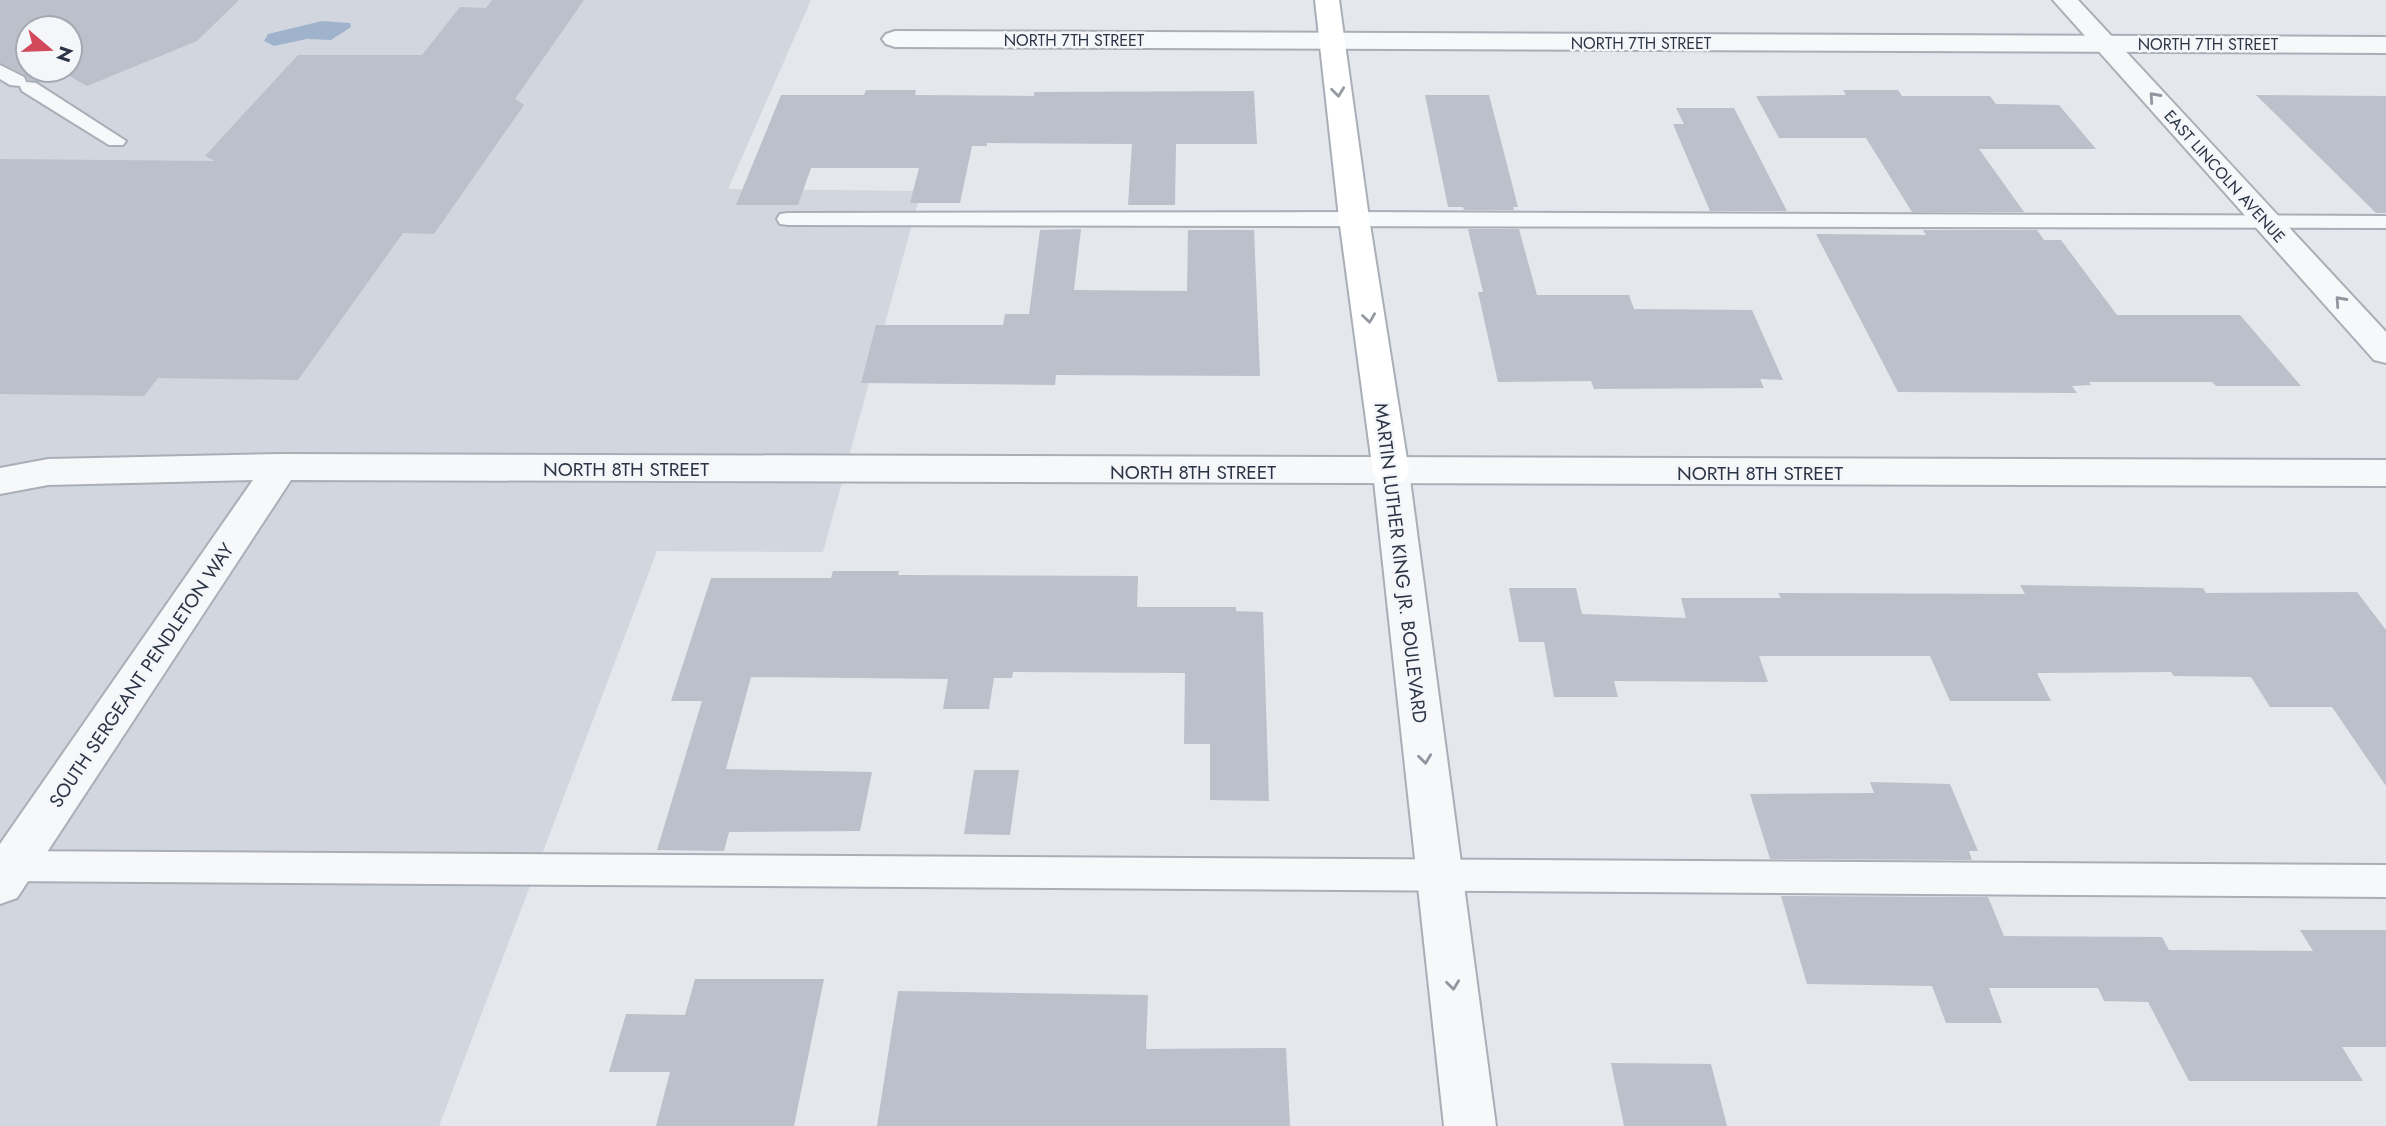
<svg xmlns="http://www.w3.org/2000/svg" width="2386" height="1126" viewBox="0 0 2386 1126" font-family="Jost,sans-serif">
<rect width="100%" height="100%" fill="#e4e7ec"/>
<path fill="#d2d6de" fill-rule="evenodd" d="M0,0H811L728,189L921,191L823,552L657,551L439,1126H0ZM28,28H70V70H28Z"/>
<path fill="#9fb4cc" d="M322,21L350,23L351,27L331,40L307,39L274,46L264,41L268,34Z"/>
<g fill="#bbc0ca" fill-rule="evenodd">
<path d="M0,0H239L197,41L87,86L64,73L40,82L28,80L25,75L0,63ZM28,28H70V70H28Z"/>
<path d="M492,0H584L515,99L524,105L434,234L403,233L298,380L158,378L144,396L0,394V159L215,161L205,156L298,55H422L460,7L486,8Z"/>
<path d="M866,90H916L915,95L1034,96V92L1254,91L1257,144H1176L1175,205H1128L1132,144L987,143V146H972L960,203H910L919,168H811L798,205H736L781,95H864Z"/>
<path d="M1843,90H1898L1902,96H1990L1996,104L2059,105L2096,149H1979L2024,212H1912L1866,138H1779L1756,96L1846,95Z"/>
<path d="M1425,95H1489L1518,207H1513L1514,210H1464L1463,207H1448Z"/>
<path d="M2256,95L2386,96V213H2376Z"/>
<path d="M1676,108H1734L1787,211H1710L1673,124H1684Z"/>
<path d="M1081,229L1074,290L1187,291L1188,230H1254L1260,376L1056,375L1055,385L861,383L876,325H1003L1005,314H1029L1040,230Z"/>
<path d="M1468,229H1519L1537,295H1629L1634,309L1752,310L1783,380L1760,379L1764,388L1594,389L1591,381L1498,382L1478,292H1483Z"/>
<path d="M1923,230H2037L2044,240H2061L2117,315H2240L2301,386H2216L2212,382H2089L2091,385L2072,386L2077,393L1898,392L1816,234L1926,235Z"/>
<path d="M833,571H899L898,575L1138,576L1137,607H1236V611L1263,612L1269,801L1210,800V744H1184L1185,673L1013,672L1012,678H994L989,709H943L948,679L751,677L726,769L872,772L860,831L729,832L724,851L657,850L702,701H671L711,578H831Z"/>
<path d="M2020,585L2203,588L2206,593L2357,592L2386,630V786L2332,707H2270L2251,677L2174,676L2171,672L2037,673L2051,701H1950L1930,656H1759L1768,682L1614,681L1618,697H1554L1544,642H1519L1509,588H1576L1582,614L1686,618L1681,598H1781L1778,593L2025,594Z"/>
<path d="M974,770H1019L1010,835L964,834Z"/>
<path d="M1870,782L1950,784L1978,851H1969L1972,860L1770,859L1750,794L1874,793Z"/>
<path d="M1781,896L1988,897L2004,936L2162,937L2169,950L2313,951L2300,930H2386V1047H2342L2363,1081H2189L2148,1002L2104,1001L2098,988H1989L2002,1023H1946L1932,986L1807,984Z"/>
<path d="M695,979H824L794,1126H656L670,1072H609L626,1014L685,1015Z"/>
<path d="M898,991L1148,995L1146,1049L1286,1048L1290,1126H877Z"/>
<path d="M1611,1063L1711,1064L1727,1126H1624Z"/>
</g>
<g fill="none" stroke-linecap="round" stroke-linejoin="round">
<defs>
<g id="service">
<path d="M0,65L24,77L26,82L36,83L126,141L123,145H109L22,91L20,86L10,85L0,79Z"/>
<path d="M1354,212L2386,216V228L788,225L780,224L777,219L780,214L788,213Z"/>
<path d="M0,851L2386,865V897L0,881Z"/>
</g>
<g id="minor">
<path d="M895,31L2386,37V53L895,47L886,44L882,39L886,34Z"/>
<path d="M281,454L2386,460V486L291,480L17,898L0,904V844L253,480L48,485L0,494V468L48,459Z"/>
</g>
<g id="tertiary">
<path d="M2053,0H2078L2386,332V363L2374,360Z"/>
<path d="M1391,459L1404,463L1409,472L1496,1126H1444L1373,472L1378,463Z"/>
</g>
<path id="secondary" d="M1315,0H1339L1369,218L1409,472L1404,481L1391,485L1378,481L1373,472L1339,218Z"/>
</defs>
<use href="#service" stroke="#a9aeb7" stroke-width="4"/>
<use href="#minor" stroke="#a9aeb7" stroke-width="4"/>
<use href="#tertiary" stroke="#a9aeb7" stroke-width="4"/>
<use href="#secondary" stroke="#a9aeb7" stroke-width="4"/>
<use href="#service" fill="#f7f8fa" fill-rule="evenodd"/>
<use href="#minor" fill="#f7f8fa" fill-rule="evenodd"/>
<use href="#tertiary" fill="#f7f8fa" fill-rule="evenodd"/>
<use href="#secondary" fill="#fff" fill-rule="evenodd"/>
</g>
<defs><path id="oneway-chevron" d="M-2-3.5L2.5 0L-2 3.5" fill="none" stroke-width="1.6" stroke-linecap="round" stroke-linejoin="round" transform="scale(1.75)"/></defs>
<g stroke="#959aa2">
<use href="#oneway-chevron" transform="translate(1338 92) rotate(83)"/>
<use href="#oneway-chevron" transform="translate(1369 318) rotate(82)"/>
</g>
<g stroke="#9196a0">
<use href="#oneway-chevron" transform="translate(2154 97) rotate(-132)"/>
<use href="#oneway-chevron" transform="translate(2340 301) rotate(-132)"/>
<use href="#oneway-chevron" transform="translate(1425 759) rotate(83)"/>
<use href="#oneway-chevron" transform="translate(1453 985) rotate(83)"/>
</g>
<g text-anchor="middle" stroke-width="5" stroke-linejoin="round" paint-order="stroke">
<g font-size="16" fill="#2b3445" stroke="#f4f6f9">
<text x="1074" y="46">NORTH 7TH STREET</text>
<text x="1641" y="49">NORTH 7TH STREET</text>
<text x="2208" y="50">NORTH 7TH STREET</text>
<text transform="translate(2225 176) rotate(48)" y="6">EAST LINCOLN AVENUE</text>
</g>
<g font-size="19" fill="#2b3445" stroke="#f4f6f9">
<text x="626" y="476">NORTH 8TH STREET</text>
<text x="1193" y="479">NORTH 8TH STREET</text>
<text x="1760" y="480">NORTH 8TH STREET</text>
<text transform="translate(1401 563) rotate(83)" y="7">MARTIN LUTHER KING JR. BOULEVARD</text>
<text transform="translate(141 675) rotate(-56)" y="7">SOUTH SERGEANT PENDLETON WAY</text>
</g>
</g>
<g transform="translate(49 49) rotate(109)"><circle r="33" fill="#f4f6f9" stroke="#a4a8b1" stroke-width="2"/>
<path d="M0-5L12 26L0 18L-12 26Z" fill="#d1495b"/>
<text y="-10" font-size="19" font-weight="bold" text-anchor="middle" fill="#2b3445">N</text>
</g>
</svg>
